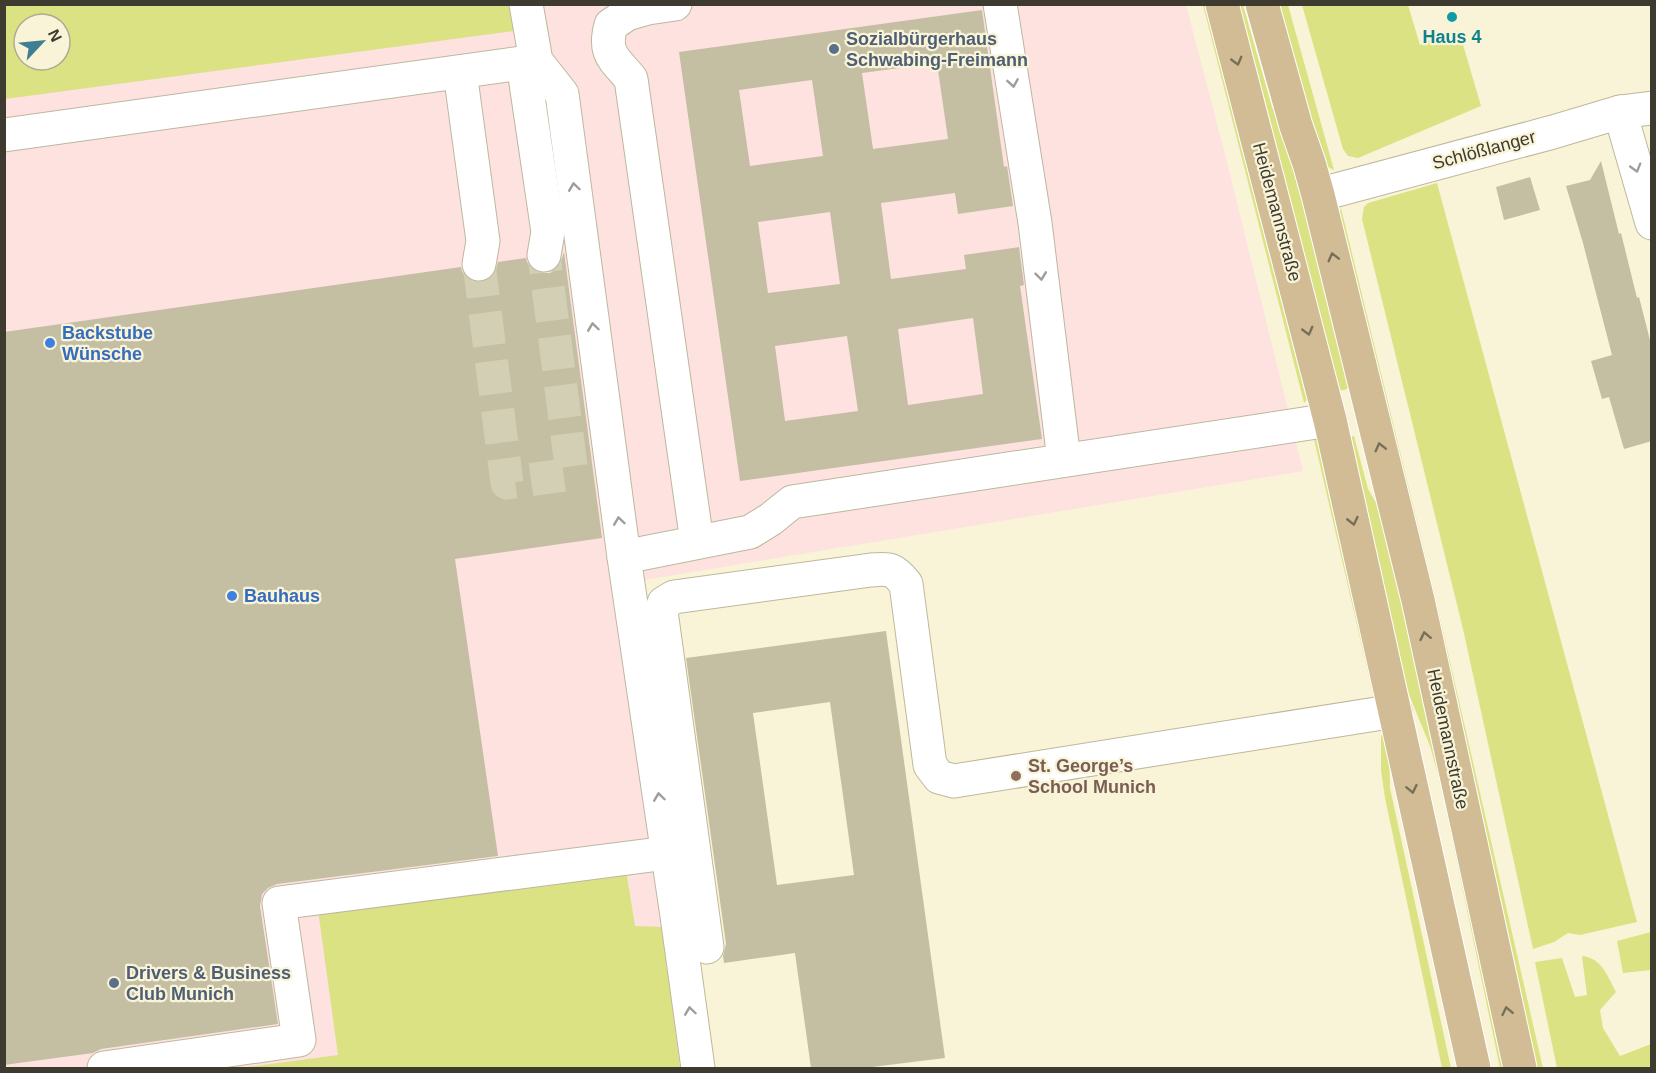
<svg xmlns="http://www.w3.org/2000/svg" width="1656" height="1073" viewBox="0 0 1656 1073" font-family="Arial,sans-serif">
<rect width="100%" height="100%" fill="#f9f4d7"/>
<path fill="#fde2e0" d="M241,4L1186,5L1227,162L1303,471L645,580L711,1068H5L4,37L24,60H60Z"/>
<g fill="#dbe284" fill-rule="evenodd">
<path d="M4,5H511L514,31L5,99ZM24,24H60V60H24Z"/>
<path d="M1203,5H1210L1310,397L1304,403Z"/>
<path d="M1235,5H1243L1272,107L1288,136L1350,385C1347,390 1344,391 1339,390Z"/>
<path d="M1279,5H1288L1334,170L1328,167L1322,159Z"/>
<path d="M1302,5H1408L1420,45L1436,36L1459,31L1481,106L1358,158L1348,156L1343,149Z"/>
<path d="M1437,183L1637,922L1580,935L1568,933L1554,942L1533,949L1463,629L1362,219L1364,207L1368,203Z"/>
<path d="M1341,208L1435,596L1543,1068H1535L1338,216Z"/>
<path d="M1313,435L1320,437L1379,687L1373,694Z"/>
<path d="M1354,436L1368,489L1384,516L1509,1068H1500L1441,785L1430,746L1408,692L1348,438Z"/>
<path d="M1381,735L1389,737L1390,788L1451,1068H1442L1385,798L1381,770Z"/>
<path d="M626,870L635,926L662,927L680,1068H241L338,1055L318,910Z"/>
<path d="M1651,932V970L1623,973L1617,941Z"/>
<path d="M1582,956C1602,958 1608,977 1616,992L1600,1010L1603,1028L1620,1056L1651,1044V1068H1557L1535,962L1562,958L1575,997L1587,995Z"/>
</g>
<g fill="#c4bfa3" fill-rule="evenodd">
<path d="M982,10L1004,167L1007,166L1013,206L958,214L955,193L881,203L891,279L966,269L964,255L1019,247L1024,285L1020,286L1042,439L740,481L679,52ZM937,63L948,139L873,149L862,73ZM812,80L823,156L750,166L739,90ZM830,212L840,284L768,293L758,222ZM973,318L983,394L908,405L898,329ZM847,336L858,411L785,421L775,346Z"/>
<path d="M1601,161L1619,234L1621,233L1637,298L1639,297L1652,348V441L1624,449L1609,397L1602,399L1591,361L1612,355L1583,243L1566,186L1590,180Z"/>
<path d="M1530,177L1540,210L1504,220L1496,187Z"/>
<path d="M564,252L602,538L455,559L498,856L277,884L268,888L262,894L260,906L278,1024L101,1049L93,1053L4,1065V332L461,267L462,271L467,279L475,282H485L494,276L498,262L526,258L527,262L532,270L540,273H550L559,267Z"/>
<path d="M886,631L945,1058L864,1068H811L795,953L724,963L723,956L726,944L686,658ZM830,702L854,875L777,885L753,713Z"/>
</g>
<g fill="none" stroke-linecap="round" stroke-linejoin="round">
<path stroke="#d3cfb5" stroke-width="33" stroke-dasharray="33 16" stroke-linecap="butt" d="M479,264L507,483L572,474L544,255"/>
<defs>
<g id="minor">
<path d="M526,4L536,61L562,94L624,557L677,916L698,1068"/>
<path d="M675,4L648,8L627,14L611,25C603,54 614,58 631,79L697,542"/>
<path d="M1000,4L1035,223L1064,460"/>
<path d="M523,63L548,232L544,255"/>
<path d="M460,72L483,241L479,264"/>
<path d="M1620,112L1652,223"/>
<path d="M4,135L536,61"/>
<path d="M1318,195L1553,132L1620,112L1652,108"/>
<path d="M624,557L750,532L771,519L792,502L1330,420"/>
<path d="M707,947L661,611L664,603L674,597L871,570C890,568 894,569 906,584L930,765L939,777L954,781L1395,711"/>
<path d="M104,1068L299,1040L279,903L667,853"/>
</g>
<g id="major">
<path d="M1222,4L1330,420L1474,1068"/>
<path d="M1262,4L1296,126L1309,163L1318,195L1418,600L1520,1068"/>
</g>
</defs>
<use href="#minor" stroke="#bdb89c" stroke-width="35"/>
<use href="#major" stroke="#fff" stroke-width="35"/>
<use href="#minor" stroke="#fff" stroke-width="33"/>
<use href="#major" stroke="#d1bc96" stroke-width="33"/>
</g>
<defs><path id="oneway-chevron" d="M-2-3.5L2.5 0L-2 3.5" fill="none" stroke-width="1.6" stroke-linecap="round" stroke-linejoin="round" transform="scale(1.5)"/></defs>
<g stroke="#786f58">
<use href="#oneway-chevron" transform="translate(1237 61) rotate(75)"/>
<use href="#oneway-chevron" transform="translate(1333 257) rotate(-104)"/>
<use href="#oneway-chevron" transform="translate(1308 331) rotate(75)"/>
<use href="#oneway-chevron" transform="translate(1380 447) rotate(-104)"/>
<use href="#oneway-chevron" transform="translate(1353 521) rotate(77)"/>
<use href="#oneway-chevron" transform="translate(1425 636) rotate(-102)"/>
<use href="#oneway-chevron" transform="translate(1412 789) rotate(78)"/>
<use href="#oneway-chevron" transform="translate(1507 1011) rotate(-102)"/>
</g>
<g stroke="#9e9d97">
<use href="#oneway-chevron" transform="translate(1013 83) rotate(81)"/>
<use href="#oneway-chevron" transform="translate(1636 168) rotate(74)"/>
<use href="#oneway-chevron" transform="translate(574 187) rotate(-98)"/>
<use href="#oneway-chevron" transform="translate(1041 276) rotate(83)"/>
<use href="#oneway-chevron" transform="translate(593 327) rotate(-98)"/>
<use href="#oneway-chevron" transform="translate(619 521) rotate(-98)"/>
<use href="#oneway-chevron" transform="translate(659 797) rotate(-98)"/>
<use href="#oneway-chevron" transform="translate(690 1011) rotate(-98)"/>
</g>
<circle fill="#0f9aa8" stroke="#f9f4d7" stroke-width="2" cx="1452" cy="17" r="6"/>
<g fill="#5c6f8a" stroke="#f9f4d7" stroke-width="2">
<circle cx="834" cy="49" r="6"/>
<circle cx="114" cy="983" r="6"/>
</g>
<g fill="#3f7fe0" stroke="#f9f4d7" stroke-width="2">
<circle cx="50" cy="343" r="6"/>
<circle cx="232" cy="596" r="6"/>
</g>
<circle fill="#8d6e63" stroke="#f9f4d7" stroke-width="2" cx="1016" cy="776" r="6"/>
<g text-anchor="middle" stroke-width="4.5" stroke-linejoin="round" paint-order="stroke">
<g font-size="18" font-weight="bold" fill="#0d838f" stroke="#f9f4d7">
<text x="1452" y="43">Haus 4</text>
</g>
<g font-size="18" font-weight="bold" fill="#4e5e75" stroke="#f9f4d7" text-anchor="start">
<text x="846" y="45">Sozialbürgerhaus<tspan x="846" dy="21">Schwabing-Freimann</tspan></text>
<text x="126" y="979">Drivers &amp; Business<tspan x="126" dy="21">Club Munich</tspan></text>
</g>
<g font-size="18" fill="#3d3b2f" stroke="#f9f4d7">
<text transform="translate(1484 150) rotate(-15)" y="6">Schlößlanger</text>
<text transform="translate(1277 212) rotate(75)" y="6">Heidemannstraße</text>
<text transform="translate(1448 739) rotate(78)" y="6">Heidemannstraße</text>
</g>
<g font-size="18" font-weight="bold" fill="#366cbe" stroke="#f9f4d7" text-anchor="start">
<text x="62" y="339">Backstube<tspan x="62" dy="21">Wünsche</tspan></text>
<text x="244" y="602">Bauhaus</text>
</g>
<g font-size="18" font-weight="bold" fill="#785e54" stroke="#f9f4d7" text-anchor="start">
<text x="1028" y="772">St. George’s<tspan x="1028" dy="21">School Munich</tspan></text>
</g>
</g>
<rect width="1656" height="1073" fill="none" stroke="#3d3b2f" stroke-width="12"/>
<g transform="translate(42 42) rotate(64)"><circle r="28" fill="#f9f4d7" stroke="#aeaa94" stroke-width="1.5"/>
<path d="M0-4.5L10 22L0 15L-10 22Z" fill="#407e94"/>
<text y="-9" font-size="16" font-weight="bold" text-anchor="middle" fill="#3d3b2f">N</text>
</g>
</svg>
